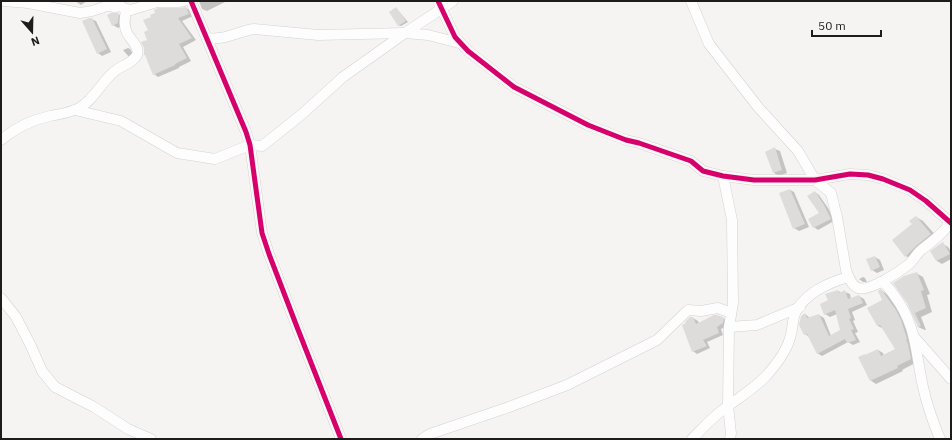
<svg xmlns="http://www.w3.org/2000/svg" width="952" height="440" viewBox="0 0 952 440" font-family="'IBM Plex Sans',sans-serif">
<rect width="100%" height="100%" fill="#f6f4f3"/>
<g fill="#0003">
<path d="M75,1H87L81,5Z"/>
<path d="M199,1H227L207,11L202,9Z"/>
<path d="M186,8L191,11L193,16L182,21L196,40L183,47L191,61L179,67V68L158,77L154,74L148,40Z"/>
<path d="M396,8L408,22L401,26L398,25Z"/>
<path d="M118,14L123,17V25L118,28L113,25Z"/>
<path d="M91,19L96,21L111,52L102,56L98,53Z"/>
<path d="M128,48L130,49L133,54L129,57L123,50Z"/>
<path d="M775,149L780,151L787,173L779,176L774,173Z"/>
<path d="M790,190L794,192L809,227L799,231L794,228Z"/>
<path d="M815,192L819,195L828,208L834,221L818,230L814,227L820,214Z"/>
<path d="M916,217L923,221L938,238L913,260L906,256L913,224Z"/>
<path d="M943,244L948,247L951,251V259L942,264L937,261L932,251Z"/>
<path d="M875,257L880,260L884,270L877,273L872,270Z"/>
<path d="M916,273L923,277L930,294L927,295L932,312L921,317L926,330H925L918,327L905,277Z"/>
<path d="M863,277L865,278L867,282H863L859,279Z"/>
<path d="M881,290L888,295L901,314L907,324L917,362L902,370L903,371L876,384L870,380L878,350L883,353L884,356L897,349L884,329L878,326L884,301Z"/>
<path d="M838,291L842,293L845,292L850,294L851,299L859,296L864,299L867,305L852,312L855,320L853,321L858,332L855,333L860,342L853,345L848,342L822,356L817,353L809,337L805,334V314L810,318L819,315L824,318L831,336L842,330L837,314L830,317L825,314L829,300Z"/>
<path d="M693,318L698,321L699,324L722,318L727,320V326L721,329L723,335L707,342L710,348L697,354L693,351Z"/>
</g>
<g fill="#dddcdb">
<path d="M186,7L189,14L178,18L192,38L179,44L187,58L175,64V65L153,75L145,55H144V48L141,42L147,40L144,32L148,30L143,20L151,17L150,15L155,13L154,10L158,8H178Z"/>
<path d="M396,7L406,21L398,26L389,12Z"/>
<path d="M111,13H119L118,23L112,26L107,15Z"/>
<path d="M89,18H92L107,49L97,54L82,21Z"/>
<path d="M775,147L782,170L773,173L765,152Z"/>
<path d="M790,189L805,224L793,229L779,193Z"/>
<path d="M815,191L824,205L831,219L813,228L808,219L819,213L807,196Z"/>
<path d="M916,216L931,234L916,246L905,257L892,240L912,224L909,221Z"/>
<path d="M943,242L950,254L936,261L930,251L940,244Z"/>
<path d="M875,256L880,267L871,271L866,259Z"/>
<path d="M917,272L924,290L921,291L926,308L915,313L921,326L918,327L907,303L893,283L904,276Z"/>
<path d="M881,289L896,310L901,320L907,339H906L908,344L911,359L897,366L898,368L870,381L858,357L865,354V355L878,349L881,356L895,349L880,325L877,326L867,308L882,300L878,291Z"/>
<path d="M838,290L839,293L845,290L848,299L859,295L863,303L848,309L851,318L849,319L854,329L851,330L856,340L847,343L845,339L817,354L807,334L804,335L799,325L801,316L805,313L807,318L819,314L829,336L840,330L835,310L824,315L820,304L828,300L825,294Z"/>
<path d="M714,315H717L723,317L724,319L723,323L717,327L719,333L703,340L707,346L692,352L682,325L686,323L685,322L690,317H693L696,324Z"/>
</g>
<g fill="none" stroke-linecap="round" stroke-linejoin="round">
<defs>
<g id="minor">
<path d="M4,1L28,3L80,13L92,11L107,6L115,7L120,6L126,9L131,10L157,2H178L184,1"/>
<path d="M191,1L246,132L250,145L262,233L269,254L297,327L341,439"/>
<path d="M438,1L455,37L468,51L514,87L588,125L626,140L639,143L691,161L703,171L723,176L754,180H815L850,174L868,175L883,179L910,190L926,201L951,223"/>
<path d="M691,1L709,44L758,107L798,151L815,180L831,193L837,217L846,270C848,276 851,285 858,288C869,292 899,272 908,265C913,261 916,255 920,251C931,242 945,233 951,220"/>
<path d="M207,38C223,41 239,31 254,29L318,35L405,33L428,35L459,43"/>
<path d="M75,110L121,121L177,153L215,159L250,145L262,146L301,115L343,77L405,33L453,1"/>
<path d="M1,140C15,128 32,120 50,116C60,114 70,113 79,108C95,99 101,82 115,71C121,66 134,62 137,55C140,47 130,39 127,33C123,25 125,18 126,9"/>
<path d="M723,176L732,220L733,303L729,327L757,325L800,307"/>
<path d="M881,282C887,284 890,290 894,295C917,326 915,351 923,387C927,405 933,422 940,439"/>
<path d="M1,298L16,317L31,346L42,371L55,387L94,407L128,429L151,439"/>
<path d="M729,327L728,406L731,433L730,439"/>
<path d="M915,338L951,379"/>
<path d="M422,439L430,434L509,407L567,385L657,340L688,310L701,311L718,308L731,313"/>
<path d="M692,439C701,430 710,420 720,412C735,400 753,390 766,376C776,365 786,352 790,338C793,329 792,320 796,311C807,292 828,283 848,277"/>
</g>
</defs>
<use href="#minor" stroke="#d3d1d1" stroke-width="11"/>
<use href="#minor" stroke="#fefdfd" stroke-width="10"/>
<defs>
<g id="cycleway">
<path d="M191,1L246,132L250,145L262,233L269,254L297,327L341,439"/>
<path d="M438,1L455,37L468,51L514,87L588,125L626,140L639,143L691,161L703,171L723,176L754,180H815L850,174L868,175L883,179L910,190L926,201L951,223"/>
</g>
</defs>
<use href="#cycleway" stroke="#f7f4f2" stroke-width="8"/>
<use href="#cycleway" stroke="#d6006c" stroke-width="5"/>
</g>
<rect width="952" height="440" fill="none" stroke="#1d1c1b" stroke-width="4"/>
<g transform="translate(32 32) rotate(160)" stroke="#f7f4f2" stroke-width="3" paint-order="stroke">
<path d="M0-3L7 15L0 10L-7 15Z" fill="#1d1c1b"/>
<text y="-6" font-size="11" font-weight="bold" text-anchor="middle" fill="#1d1c1b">N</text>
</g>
<path d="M812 30v6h69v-6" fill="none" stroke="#1d1c1b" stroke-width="2"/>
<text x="818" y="30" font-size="12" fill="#1d1c1b" stroke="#f7f4f2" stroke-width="3" paint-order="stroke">50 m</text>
</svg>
